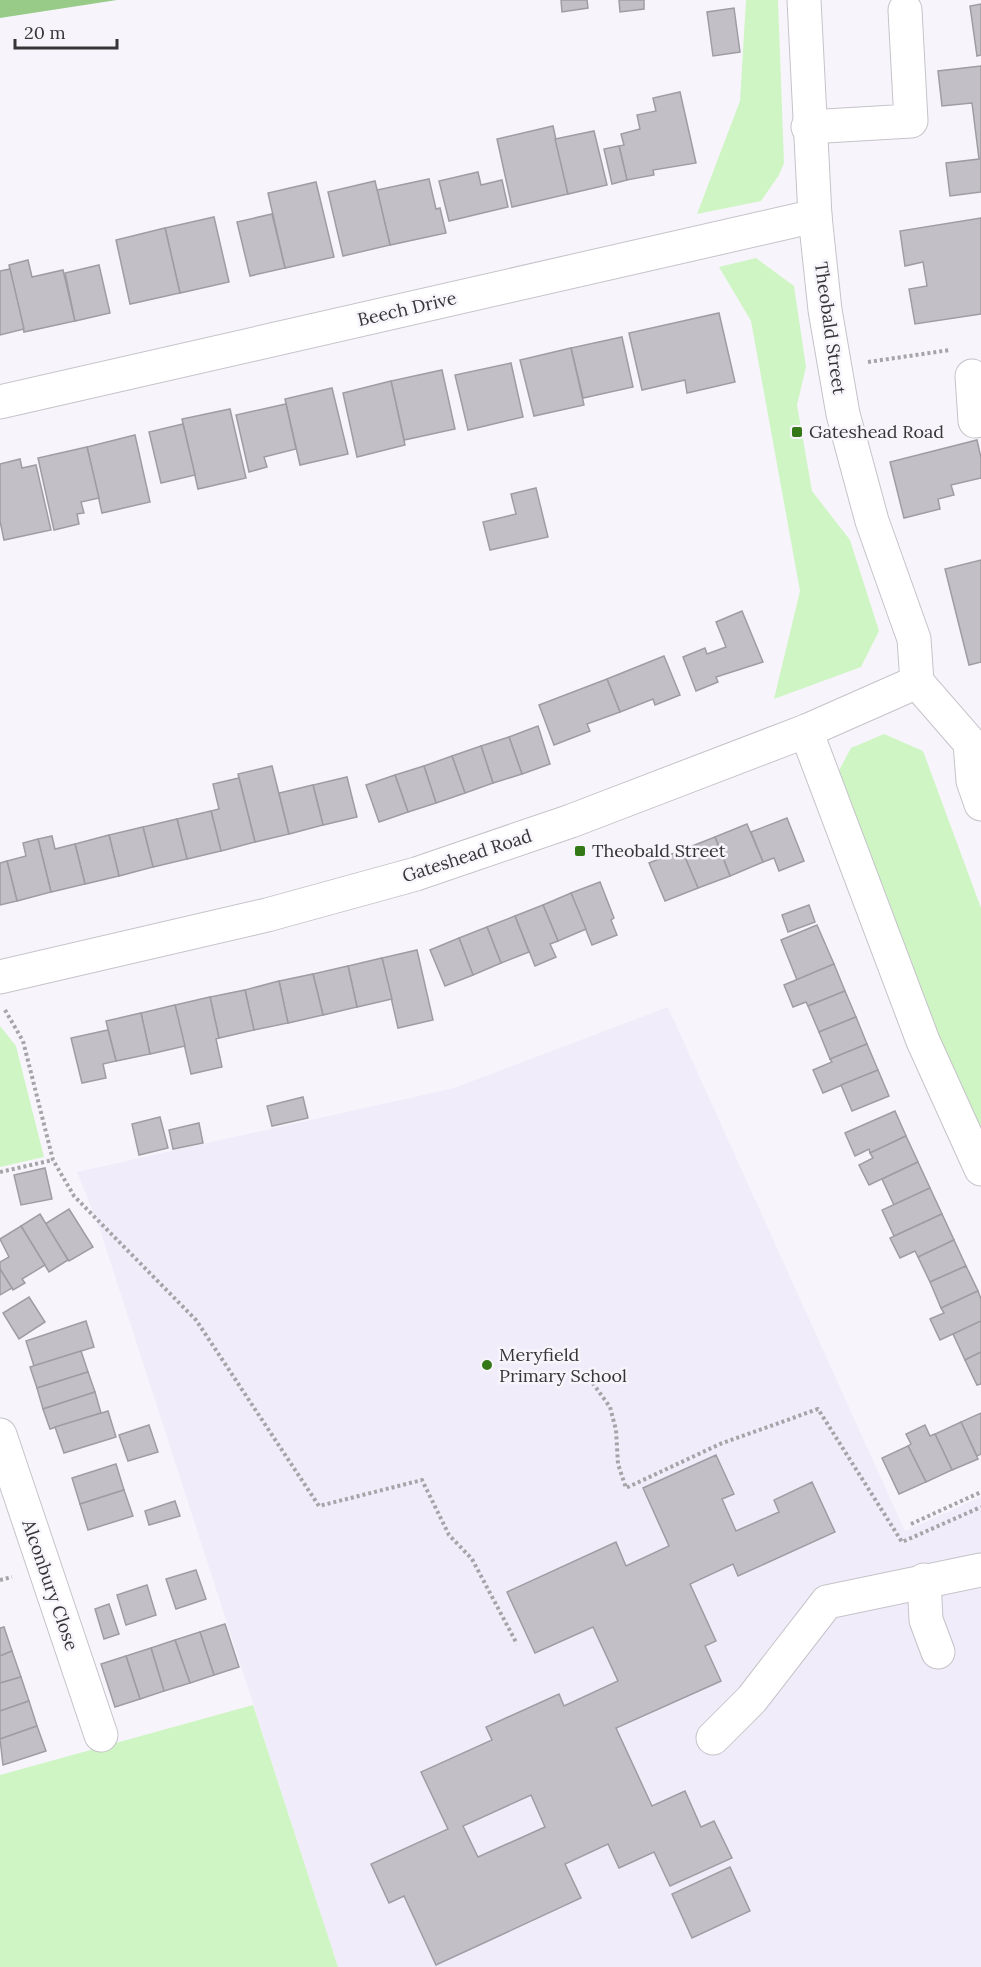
<svg xmlns="http://www.w3.org/2000/svg" width="981" height="1967" viewBox="0 0 981 1967" font-family="Lora,serif">
<rect width="100%" height="100%" fill="#f7f5fb"/>
<path fill="#f1ecfa" d="M668,1007L905,1531L981,1497V1967H338L101,1233L77,1172L454,1088Z"/>
<g fill="#cff5c4">
<path d="M746,0H778L784,163L779,175L761,201L697,214L740,101Z"/>
<path d="M756,258L794,286L806,367L797,405L812,491L850,540L879,631L861,667L774,699L800,591L751,321L719,267Z"/>
<path d="M884,734L923,751L981,908V1144L933,1037L837,774L851,748Z"/>
<path d="M0,1026L16,1046L44,1157L0,1167Z"/>
<path d="M253,1705L338,1967H0V1775Z"/>
</g>
<path fill="#98ca88" d="M0,0H117L0,18Z"/>
<g fill="#c2c0c6" stroke="#9f9da3" stroke-width="1.5" fill-rule="evenodd">
<path d="M561,0H587L588,8L562,12Z"/>
<path d="M619,0H644V9L620,12Z"/>
<path d="M981,4V55L977,56L970,6Z"/>
<path d="M734,8L740,52L713,56L707,12Z"/>
<path d="M981,66V192L950,196L946,163L979,159L972,103L942,106L938,71Z"/>
<path d="M680,92L696,163L653,170L654,175L627,180L619,146L624,145L621,134L640,129L637,115L656,111L653,98Z"/>
<path d="M553,126L568,194L512,207L497,139Z"/>
<path d="M594,131L607,185L568,194L555,139Z"/>
<path d="M619,146L627,180L612,184L604,149Z"/>
<path d="M478,172L481,185L502,180L508,207L449,221L439,181Z"/>
<path d="M429,179L436,209L440,208L446,233L390,245L377,190Z"/>
<path d="M375,181L390,245L343,256L328,192Z"/>
<path d="M316,182L334,257L285,268L268,193Z"/>
<path d="M272,214L285,268L250,276L237,222Z"/>
<path d="M214,217L229,282L180,293L165,228Z"/>
<path d="M981,218V314L915,324L909,289L927,286L923,262L905,266L900,231Z"/>
<path d="M165,228L180,293L130,304L116,240Z"/>
<path d="M28,260L32,277L63,270L75,321L24,332L9,265Z"/>
<path d="M99,265L110,313L75,321L65,273Z"/>
<path d="M10,269L24,329L0,335V271Z"/>
<path d="M719,313L735,382L687,393L685,380L642,390L629,333Z"/>
<path d="M622,337L633,387L583,398L571,348Z"/>
<path d="M571,348L584,405L534,416L520,360Z"/>
<path d="M511,363L523,417L468,430L455,375Z"/>
<path d="M442,370L455,429L404,440L391,381Z"/>
<path d="M391,381L405,445L357,457L343,393Z"/>
<path d="M332,388L348,454L300,465L285,399Z"/>
<path d="M286,404L296,449L264,457L267,467L249,472L236,415Z"/>
<path d="M230,409L246,478L198,489L182,419Z"/>
<path d="M183,424L195,475L161,483L149,432Z"/>
<path d="M135,435L150,502L102,513L87,447Z"/>
<path d="M977,440L981,458V478L951,485L954,495L938,499L940,509L904,518L890,462Z"/>
<path d="M87,447L99,498L81,502L84,513L77,514L79,524L54,530L38,458Z"/>
<path d="M20,459L22,468L36,465L51,530L4,540L0,521V464Z"/>
<path d="M536,488L548,537L490,550L483,522L516,514L511,494Z"/>
<path d="M981,560V662L969,665L945,569Z"/>
<path d="M742,611L763,662L716,677L718,682L696,691L683,657L705,648L707,654L726,647L716,622Z"/>
<path d="M664,656L680,695L655,705L653,699L620,712L607,679Z"/>
<path d="M607,679L620,712L587,724L590,731L554,745L539,705Z"/>
<path d="M538,726L550,764L522,774L509,737Z"/>
<path d="M509,737L522,774L493,783L481,746Z"/>
<path d="M481,746L493,783L465,793L452,756Z"/>
<path d="M452,756L465,793L436,803L424,766Z"/>
<path d="M272,766L289,834L255,842L238,774Z"/>
<path d="M424,766L436,803L408,812L395,775Z"/>
<path d="M395,775L408,812L379,822L366,785Z"/>
<path d="M347,777L357,817L323,825L313,785Z"/>
<path d="M239,778L255,842L221,851L211,811L219,809L213,784Z"/>
<path d="M313,785L323,825L289,834L279,793Z"/>
<path d="M211,811L221,851L187,859L177,819Z"/>
<path d="M787,818L804,861L779,871L774,858L763,862L751,832Z"/>
<path d="M177,819L187,859L153,867L143,827Z"/>
<path d="M747,824L763,862L730,876L715,837Z"/>
<path d="M143,827L153,867L119,876L109,835Z"/>
<path d="M109,835L119,876L85,884L75,844Z"/>
<path d="M52,836L55,849L75,844L85,884L51,892L38,839Z"/>
<path d="M715,837L730,876L698,888L682,850Z"/>
<path d="M38,839L51,892L17,901L7,861L26,856L23,843Z"/>
<path d="M682,850L698,888L665,901L649,863Z"/>
<path d="M7,861L17,901L0,905V863Z"/>
<path d="M600,882L614,918L611,920L617,935L592,945L571,893Z"/>
<path d="M571,893L586,929L558,941L543,905Z"/>
<path d="M543,905L558,941L550,944L556,957L535,966L515,916Z"/>
<path d="M809,905L815,922L788,932L782,915Z"/>
<path d="M515,916L529,952L501,963L487,927Z"/>
<path d="M817,925L834,964L797,980L781,940Z"/>
<path d="M487,927L501,963L473,975L459,938Z"/>
<path d="M459,938L473,975L445,986L430,950Z"/>
<path d="M417,950L433,1020L398,1028L382,958Z"/>
<path d="M382,958L392,999L357,1007L348,966Z"/>
<path d="M834,964L845,991L808,1006L806,1002L793,1007L784,985Z"/>
<path d="M348,966L357,1007L323,1015L313,974Z"/>
<path d="M313,974L323,1015L288,1023L279,981Z"/>
<path d="M279,981L288,1023L254,1030L245,990Z"/>
<path d="M245,990L254,1030L219,1038L210,997Z"/>
<path d="M845,991L856,1017L819,1032L808,1006Z"/>
<path d="M210,997L219,1038L216,1039L222,1067L191,1074L175,1005Z"/>
<path d="M175,1005L185,1046L150,1054L141,1013Z"/>
<path d="M141,1013L150,1054L116,1061L106,1021Z"/>
<path d="M856,1017L867,1044L830,1059L819,1032Z"/>
<path d="M108,1030L116,1061L103,1064L106,1078L82,1083L71,1038Z"/>
<path d="M867,1044L878,1070L823,1093L813,1070L832,1062L830,1059Z"/>
<path d="M878,1070L889,1096L852,1111L841,1085Z"/>
<path d="M303,1097L308,1118L272,1126L267,1106Z"/>
<path d="M895,1111L906,1136L870,1153L869,1149L855,1156L845,1133Z"/>
<path d="M160,1117L168,1148L139,1155L132,1124Z"/>
<path d="M199,1123L203,1143L173,1149L169,1130Z"/>
<path d="M906,1136L918,1162L869,1185L859,1165L873,1158L870,1153Z"/>
<path d="M918,1162L930,1188L894,1205L882,1179Z"/>
<path d="M45,1168L52,1199L21,1205L14,1175Z"/>
<path d="M930,1188L942,1214L894,1236L882,1210Z"/>
<path d="M69,1209L93,1247L69,1261L45,1224Z"/>
<path d="M40,1214L68,1260L49,1272L21,1226Z"/>
<path d="M942,1214L954,1240L918,1257L915,1251L900,1258L890,1238Z"/>
<path d="M21,1226L45,1265L22,1279L25,1283L13,1290L0,1269V1262L9,1257L0,1239Z"/>
<path d="M954,1240L966,1266L930,1282L918,1257Z"/>
<path d="M966,1266L978,1291L941,1308L930,1282Z"/>
<path d="M0,1269L12,1288L0,1295Z"/>
<path d="M978,1291L981,1299V1321L940,1340L930,1319L944,1313L941,1308Z"/>
<path d="M29,1297L45,1322L19,1339L3,1313Z"/>
<path d="M86,1321L94,1347L34,1366L26,1341Z"/>
<path d="M981,1321V1352L965,1360L953,1334Z"/>
<path d="M81,1351L88,1372L37,1388L30,1367Z"/>
<path d="M981,1352V1384L977,1385L965,1360Z"/>
<path d="M88,1372L95,1392L43,1409L37,1388Z"/>
<path d="M95,1392L101,1413L50,1429L43,1409Z"/>
<path d="M108,1411L116,1437L64,1453L55,1427Z"/>
<path d="M981,1413V1454L977,1456L961,1422Z"/>
<path d="M961,1422L978,1459L952,1470L935,1434Z"/>
<path d="M149,1425L158,1452L128,1461L119,1435Z"/>
<path d="M925,1425L930,1436L935,1434L952,1470L926,1482L908,1446L911,1444L906,1434Z"/>
<path d="M908,1446L926,1482L899,1494L882,1458Z"/>
<path d="M716,1455L734,1494L722,1499L736,1531L779,1512L774,1500L812,1482L835,1532L738,1576L733,1564L690,1584L716,1641L705,1646L721,1681L616,1728L652,1806L685,1791L701,1827L714,1821L732,1858L670,1886L654,1852L619,1868L608,1844L565,1864L581,1898L436,1965L404,1896L389,1903L371,1864L448,1829L421,1772L492,1740L486,1727L559,1694L564,1706L618,1681L593,1627L535,1653L507,1592L616,1542L626,1566L669,1546L643,1488ZM531,1795L545,1827L478,1857L463,1826Z"/>
<path d="M116,1464L124,1490L80,1504L72,1478Z"/>
<path d="M124,1490L133,1516L88,1530L80,1504Z"/>
<path d="M175,1501L180,1516L149,1525L145,1511Z"/>
<path d="M196,1570L206,1599L176,1609L166,1579Z"/>
<path d="M147,1585L156,1615L126,1625L117,1595Z"/>
<path d="M109,1604L119,1634L104,1639L95,1609Z"/>
<path d="M225,1624L239,1667L214,1675L200,1632Z"/>
<path d="M4,1627L12,1651L0,1656V1628Z"/>
<path d="M200,1632L214,1675L190,1683L175,1640Z"/>
<path d="M175,1640L190,1683L164,1691L151,1648Z"/>
<path d="M151,1648L164,1691L140,1699L126,1656Z"/>
<path d="M12,1651L21,1677L0,1683V1656Z"/>
<path d="M126,1656L140,1699L115,1707L101,1664Z"/>
<path d="M21,1677L29,1701L0,1711V1683Z"/>
<path d="M29,1701L37,1726L0,1739V1711Z"/>
<path d="M37,1726L46,1751L3,1765L0,1739Z"/>
<path d="M730,1867L750,1911L692,1938L672,1894Z"/>
</g>
<g fill="none" stroke-linecap="round" stroke-linejoin="round">
<defs>
<g id="minor">
<path d="M804,0L815,216L825,310L843,414L872,521L914,639L917,682L970,743L973,781L981,804"/>
<path d="M808,127L911,121L905,10"/>
<path d="M972,376L975,421L981,420"/>
<path d="M0,402L815,216"/>
<path d="M806,731L923,1041L981,1169"/>
<path d="M0,977L267,915L416,874L571,821L806,731L917,682"/>
<path d="M0,1435L101,1735"/>
<path d="M924,1580L926,1620L938,1652"/>
<path d="M713,1738L752,1699L827,1602L981,1570"/>
</g>
</defs>
<use href="#minor" stroke="#c5c3c9" stroke-width="35"/>
<g stroke="#a5a4a8" stroke-width="4" stroke-dasharray="3 3" stroke-linecap="butt">
<path d="M868,362L950,350"/>
<path d="M5,1010L23,1041L53,1160L74,1196L196,1320L319,1506L422,1480L449,1535L472,1559L517,1644"/>
<path d="M0,1172L53,1160"/>
<path d="M589,1378L610,1407L616,1430L618,1464L626,1488L720,1444L818,1409L902,1542L981,1507"/>
<path d="M911,1524L981,1492"/>
<path d="M0,1580L12,1577"/>
</g>
<use href="#minor" stroke="#fff" stroke-width="33"/>
</g>
<g fill="#357818" stroke="#f7f5fb" stroke-width="2">
<rect x="791" y="426" width="12" height="12" rx="3"/>
<rect x="574" y="845" width="12" height="12" rx="3"/>
<circle cx="487" cy="1365" r="6"/>
</g>
<g text-anchor="middle" stroke-width="5" stroke-linejoin="round" paint-order="stroke">
<g font-size="18" fill="#363537" stroke="#f7f5fb">
<text transform="translate(407 309) rotate(-13)" y="6">Beech Drive</text>
<text transform="translate(830 328) rotate(82)" y="6">Theobald Street</text>
<text transform="translate(467 856) rotate(-18)" y="6">Gateshead Road</text>
<text transform="translate(50 1585) rotate(71)" y="6">Alconbury Close</text>
</g>
<g font-size="18" fill="#363537" stroke="#f7f5fb" text-anchor="start">
<text x="809" y="438">Gateshead Road</text>
<text x="592" y="857">Theobald Street</text>
<text x="499" y="1361">Meryfield<tspan x="499" dy="21">Primary School</tspan></text>
</g>
</g>
<path d="M15 39v9h102v-9" fill="none" stroke="#363537" stroke-width="3"/>
<text x="24" y="39" font-size="18" fill="#363537" stroke="#f7f5fb" stroke-width="4.5" paint-order="stroke">20 m</text>
</svg>
